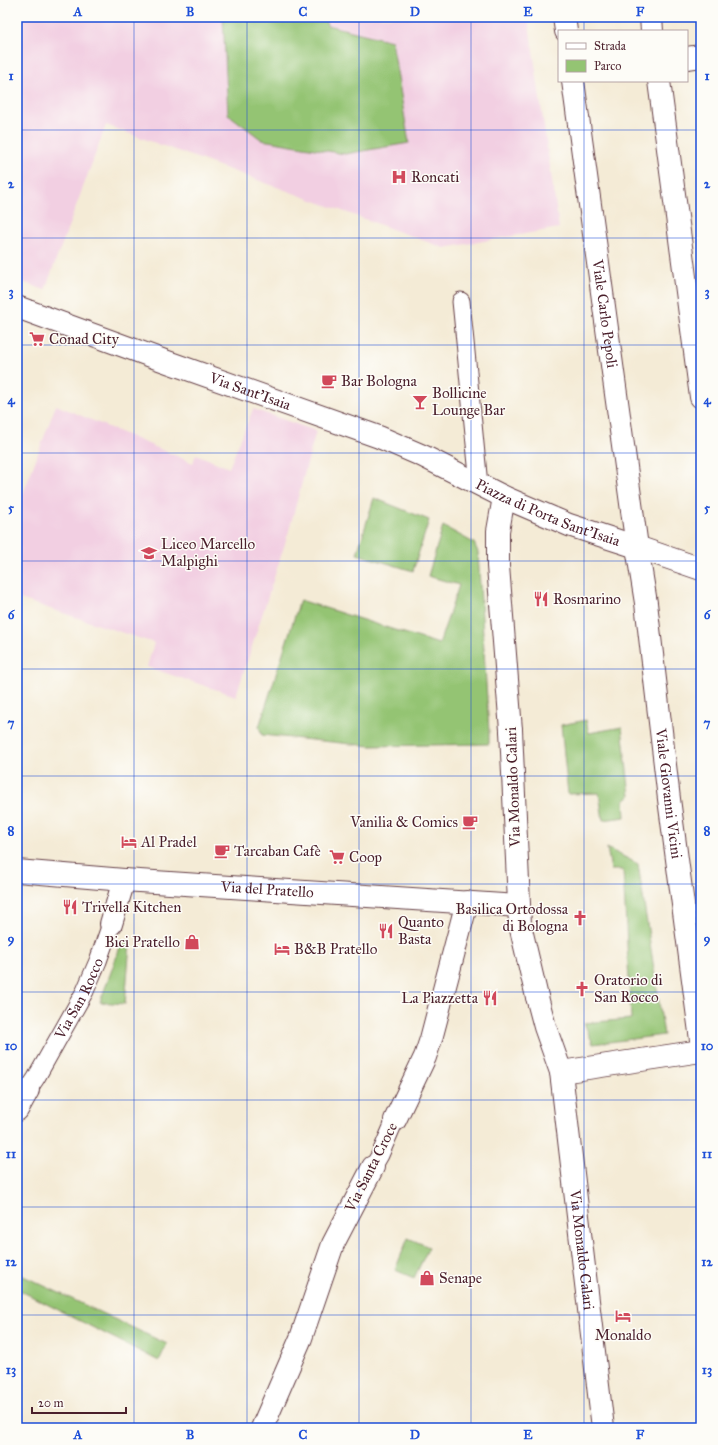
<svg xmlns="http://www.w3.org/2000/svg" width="718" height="1445" viewBox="0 0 718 1445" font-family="'IM FELL Great Primer',serif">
<rect width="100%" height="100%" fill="#fdfcf7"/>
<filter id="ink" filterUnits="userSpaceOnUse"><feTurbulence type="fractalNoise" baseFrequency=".025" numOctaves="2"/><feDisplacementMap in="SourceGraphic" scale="8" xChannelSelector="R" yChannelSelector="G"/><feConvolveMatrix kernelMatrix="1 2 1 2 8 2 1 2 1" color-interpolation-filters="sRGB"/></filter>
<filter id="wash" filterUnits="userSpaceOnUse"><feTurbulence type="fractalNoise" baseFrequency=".012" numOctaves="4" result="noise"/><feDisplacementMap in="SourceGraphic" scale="16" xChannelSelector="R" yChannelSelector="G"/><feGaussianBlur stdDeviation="0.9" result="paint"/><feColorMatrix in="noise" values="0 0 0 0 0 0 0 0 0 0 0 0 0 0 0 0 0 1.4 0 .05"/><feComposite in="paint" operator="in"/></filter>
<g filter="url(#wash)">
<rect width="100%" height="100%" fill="#f4ebd6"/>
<g fill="#f2cfe2">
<path d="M17,17H528L559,228L444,248L106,125L45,290L17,280Z"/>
<path d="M56,405L193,463L196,454L229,468L253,409L316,431L288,534L236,696L147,667L154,643L17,598V510Z"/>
</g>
<g fill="#94c473" stroke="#6f724f">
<path d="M223,17H324L327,25L392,41L409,143L345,154L262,140L228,114Z"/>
<path d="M374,498L429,520L413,571L357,554Z"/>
<path d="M443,526L474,543L478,552L489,732V744L371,746L262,735L259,727L300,600L439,644L459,585L428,576Z"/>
<path d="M586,720L589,733L622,727L630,796L624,801L625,817L603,820L599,793L568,794L561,725Z"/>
<path d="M607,848L638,864L664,1035L593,1044L584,1023L631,1019L623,870H611Z"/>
<path d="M130,943L125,1004L100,1002L120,947L124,944Z"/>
<path d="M408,1238L429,1247L414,1278L395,1270Z"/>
<path d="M17,1273L167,1344L159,1361L17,1289Z"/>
</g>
</g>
<g filter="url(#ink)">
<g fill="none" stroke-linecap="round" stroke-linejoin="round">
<defs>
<g id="service">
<path d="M461,301L479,485"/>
<path id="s1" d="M28,1090L36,1078L85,991L98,961L111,924"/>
<path d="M373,1167L380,1155L395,1120"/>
</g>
<g id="pedestrian">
<path d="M511,730L520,925L537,997"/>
<path id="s2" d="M17,871L124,880L518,906"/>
<path d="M111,924L124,880"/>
<path d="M395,1120L425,1057L431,1039L467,902"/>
</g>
<g id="minor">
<path d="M504,497L498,531V566L511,730"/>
<path id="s3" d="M537,997L545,1027L561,1072L603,1428"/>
<path d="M561,1072L701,1051"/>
<path d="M17,1110L28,1090"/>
<path d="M262,1428L301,1338L333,1244L373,1167"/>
</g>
<g id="tertiary">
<path d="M687,58L701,56"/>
<path id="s4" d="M17,307L162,360L379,437L423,456L504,497L569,525L637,547"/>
</g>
<path id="secondary" d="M637,547L701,569"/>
<g id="primary">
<path d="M564,17L566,31"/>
<path d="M651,17L652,31"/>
<path id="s5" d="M573,81L637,547L646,603L669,799L701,1040"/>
<path d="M659,81L701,397"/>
</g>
</defs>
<use href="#service" stroke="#643e45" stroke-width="19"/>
<use href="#pedestrian" stroke="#643e45" stroke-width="24"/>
<use href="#minor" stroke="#643e45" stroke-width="24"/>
<use href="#tertiary" stroke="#643e45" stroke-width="24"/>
<use href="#secondary" stroke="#643e45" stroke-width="24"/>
<use href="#primary" stroke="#643e45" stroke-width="24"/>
<use href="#service" stroke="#fff" stroke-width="17"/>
<use href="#pedestrian" stroke="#fff" stroke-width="22"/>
<use href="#minor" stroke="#fff" stroke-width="22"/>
<use href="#tertiary" stroke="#fff" stroke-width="22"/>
<use href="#secondary" stroke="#fff" stroke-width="22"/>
<use href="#primary" stroke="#fff" stroke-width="22"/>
</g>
</g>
<path fill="none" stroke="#1d4ed8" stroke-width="1" stroke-opacity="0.55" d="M134,17V1428M247,17V1428M359,17V1428M471,17V1428M584,17V31M584,81V1428M17,130H701M17,238H701M17,345H701M17,453H701M17,561H701M17,669H701M17,776H701M17,884H701M17,992H701M17,1100H701M17,1207H701M17,1315H701"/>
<defs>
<symbol id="hospital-bare" viewBox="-9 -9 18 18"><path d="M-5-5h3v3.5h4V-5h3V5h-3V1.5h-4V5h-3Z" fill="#d1495b" stroke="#fdfcf7" stroke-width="2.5" paint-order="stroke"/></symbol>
<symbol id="supermarket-bare" viewBox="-9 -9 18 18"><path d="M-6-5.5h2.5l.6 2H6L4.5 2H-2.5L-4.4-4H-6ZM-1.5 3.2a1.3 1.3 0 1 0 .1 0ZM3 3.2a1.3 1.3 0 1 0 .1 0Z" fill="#d1495b" stroke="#fdfcf7" stroke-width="2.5" paint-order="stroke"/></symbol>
<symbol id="cafe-bare" viewBox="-9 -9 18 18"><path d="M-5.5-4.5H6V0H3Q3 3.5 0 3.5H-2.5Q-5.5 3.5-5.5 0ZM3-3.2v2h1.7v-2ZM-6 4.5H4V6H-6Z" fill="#d1495b" stroke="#fdfcf7" stroke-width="2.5" paint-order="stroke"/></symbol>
<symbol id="bar-bare" viewBox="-9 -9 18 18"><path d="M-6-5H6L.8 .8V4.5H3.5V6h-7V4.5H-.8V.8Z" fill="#d1495b" stroke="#fdfcf7" stroke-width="2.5" paint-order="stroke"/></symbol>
<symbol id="school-bare" viewBox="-9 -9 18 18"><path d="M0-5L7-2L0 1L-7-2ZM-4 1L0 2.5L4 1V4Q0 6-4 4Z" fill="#d1495b" stroke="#fdfcf7" stroke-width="2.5" paint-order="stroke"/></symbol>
<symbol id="restaurant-bare" viewBox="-9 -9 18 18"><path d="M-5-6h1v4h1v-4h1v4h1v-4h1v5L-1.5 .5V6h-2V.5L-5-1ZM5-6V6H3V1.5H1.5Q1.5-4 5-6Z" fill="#d1495b" stroke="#fdfcf7" stroke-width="2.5" paint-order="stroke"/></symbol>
<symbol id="hotel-bare" viewBox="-9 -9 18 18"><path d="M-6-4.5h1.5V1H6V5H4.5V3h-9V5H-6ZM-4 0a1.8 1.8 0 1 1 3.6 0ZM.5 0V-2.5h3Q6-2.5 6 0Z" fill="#d1495b" stroke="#fdfcf7" stroke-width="2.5" paint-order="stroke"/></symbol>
<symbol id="church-bare" viewBox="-9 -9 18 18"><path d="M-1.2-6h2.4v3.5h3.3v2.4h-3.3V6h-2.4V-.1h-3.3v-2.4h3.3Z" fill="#d1495b" stroke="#fdfcf7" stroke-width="2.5" paint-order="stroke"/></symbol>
<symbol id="shop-bare" viewBox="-9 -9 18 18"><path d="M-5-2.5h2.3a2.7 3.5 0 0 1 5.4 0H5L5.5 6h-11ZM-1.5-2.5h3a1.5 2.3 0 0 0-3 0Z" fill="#d1495b" stroke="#fdfcf7" stroke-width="2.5" paint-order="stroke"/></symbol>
</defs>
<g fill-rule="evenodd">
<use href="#hospital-bare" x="388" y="166" width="22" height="22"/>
<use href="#supermarket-bare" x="26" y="328" width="22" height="22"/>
<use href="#cafe-bare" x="318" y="370" width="22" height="22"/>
<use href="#bar-bare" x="409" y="391" width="22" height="22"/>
<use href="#school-bare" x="138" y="542" width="22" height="22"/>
<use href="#restaurant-bare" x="530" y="588" width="22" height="22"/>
<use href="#cafe-bare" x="459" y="811" width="22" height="22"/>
<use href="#hotel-bare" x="118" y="831" width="22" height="22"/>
<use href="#cafe-bare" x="211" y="840" width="22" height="22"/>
<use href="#supermarket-bare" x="326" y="846" width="22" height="22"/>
<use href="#restaurant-bare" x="59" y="896" width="22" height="22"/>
<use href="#church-bare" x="569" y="907" width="22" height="22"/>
<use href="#restaurant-bare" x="375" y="920" width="22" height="22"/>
<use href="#shop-bare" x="181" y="931" width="22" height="22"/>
<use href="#hotel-bare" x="271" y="938" width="22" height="22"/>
<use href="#church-bare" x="571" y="978" width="22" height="22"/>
<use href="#restaurant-bare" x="479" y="987" width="22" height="22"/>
<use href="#shop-bare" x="416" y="1267" width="22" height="22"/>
<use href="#hotel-bare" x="612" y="1305" width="22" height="22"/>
</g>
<g text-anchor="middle" stroke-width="3" stroke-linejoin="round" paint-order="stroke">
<g font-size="15" fill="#4a1f2b" stroke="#fdfcf7" text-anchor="start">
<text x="411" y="182">Roncati</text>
<text x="49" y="344">Conad City</text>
<text x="341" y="386">Bar Bologna</text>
<text x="432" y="398">Bollicine<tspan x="432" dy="17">Lounge Bar</tspan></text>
<text x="161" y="549">Liceo Marcello<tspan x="161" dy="17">Malpighi</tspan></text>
<text x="553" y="604">Rosmarino</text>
<text x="458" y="827" text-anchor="end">Vanilia &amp; Comics</text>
<text x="141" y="847">Al Pradel</text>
<text x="234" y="856">Tarcaban Cafè</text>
<text x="349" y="862">Coop</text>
<text x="82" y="912">Trivella Kitchen</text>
<text x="568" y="914" text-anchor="end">Basilica Ortodossa<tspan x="568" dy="17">di Bologna</tspan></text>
<text x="398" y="927">Quanto<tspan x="398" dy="17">Basta</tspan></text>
<text x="180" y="947" text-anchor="end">Bici Pratello</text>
<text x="294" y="954">B&amp;B Pratello</text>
<text x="594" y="985">Oratorio di<tspan x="594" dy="17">San Rocco</tspan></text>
<text x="478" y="1003" text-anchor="end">La Piazzetta</text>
<text x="439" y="1283">Senape</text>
<text x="623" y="1340" text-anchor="middle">Monaldo</text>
</g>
<g font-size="15" fill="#4a1f2b" stroke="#fdfcf7">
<text dy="5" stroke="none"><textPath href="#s5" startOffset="235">Viale Carlo Pepoli</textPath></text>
<text dy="5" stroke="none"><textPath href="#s4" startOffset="248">Via Sant'Isaia</textPath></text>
<text dy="5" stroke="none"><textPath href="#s4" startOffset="570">Piazza di Porta Sant'Isaia</textPath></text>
<text transform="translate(513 787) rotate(-92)" y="5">Via Monaldo Calari</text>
<text dy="5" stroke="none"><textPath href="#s5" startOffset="719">Viale Giovanni Vicini</textPath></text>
<text dy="5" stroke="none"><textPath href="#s2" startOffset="251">Via del Pratello</textPath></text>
<text dy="5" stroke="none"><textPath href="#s1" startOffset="105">Via San Rocco</textPath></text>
<text transform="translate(371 1167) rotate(-63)" y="5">Via Santa Croce</text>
<text dy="5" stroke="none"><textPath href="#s3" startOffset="258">Via Monaldo Calari</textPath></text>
</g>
</g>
<rect width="718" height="1445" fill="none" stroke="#fdfcf7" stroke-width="44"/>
<rect x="558" y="30" width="130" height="52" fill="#fdfcf7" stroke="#b5a4a5"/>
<rect x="566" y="43" width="20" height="6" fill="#ffffff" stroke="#b5a4a5"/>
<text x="594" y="50" font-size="12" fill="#4a1f2b">Strada</text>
<rect x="566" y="60" width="20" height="12" fill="#94c473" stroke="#b5a4a5"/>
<text x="594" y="70" font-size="12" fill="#4a1f2b">Parco</text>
<path d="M32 1407v6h94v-6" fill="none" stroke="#4a1f2b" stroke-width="2"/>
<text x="38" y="1407" font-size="12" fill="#4a1f2b" stroke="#fdfcf7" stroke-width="3" paint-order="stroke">20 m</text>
<rect x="22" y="22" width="674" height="1401" fill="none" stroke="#1d4ed8" stroke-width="1.5"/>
<g font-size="13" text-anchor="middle" font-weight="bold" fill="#1d4ed8">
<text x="78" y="16">A</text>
<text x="190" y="16">B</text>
<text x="303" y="16">C</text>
<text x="415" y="16">D</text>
<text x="528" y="16">E</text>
<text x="640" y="16">F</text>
<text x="11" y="80">1</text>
<text x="707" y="80">1</text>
<text x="11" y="188">2</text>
<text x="707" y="188">2</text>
<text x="11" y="296">3</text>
<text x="707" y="296">3</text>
<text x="11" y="404">4</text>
<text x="707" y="404">4</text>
<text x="11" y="512">5</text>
<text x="707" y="512">5</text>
<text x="11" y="619">6</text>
<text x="707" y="619">6</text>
<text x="11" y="727">7</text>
<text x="707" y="727">7</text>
<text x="11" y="835">8</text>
<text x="707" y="835">8</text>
<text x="11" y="943">9</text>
<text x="707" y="943">9</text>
<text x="11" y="1050">10</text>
<text x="707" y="1050">10</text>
<text x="11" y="1158">11</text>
<text x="707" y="1158">11</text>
<text x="11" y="1266">12</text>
<text x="707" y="1266">12</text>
<text x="11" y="1374">13</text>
<text x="707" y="1374">13</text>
<text x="78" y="1439">A</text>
<text x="190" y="1439">B</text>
<text x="303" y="1439">C</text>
<text x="415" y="1439">D</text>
<text x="528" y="1439">E</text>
<text x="640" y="1439">F</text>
</g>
</svg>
